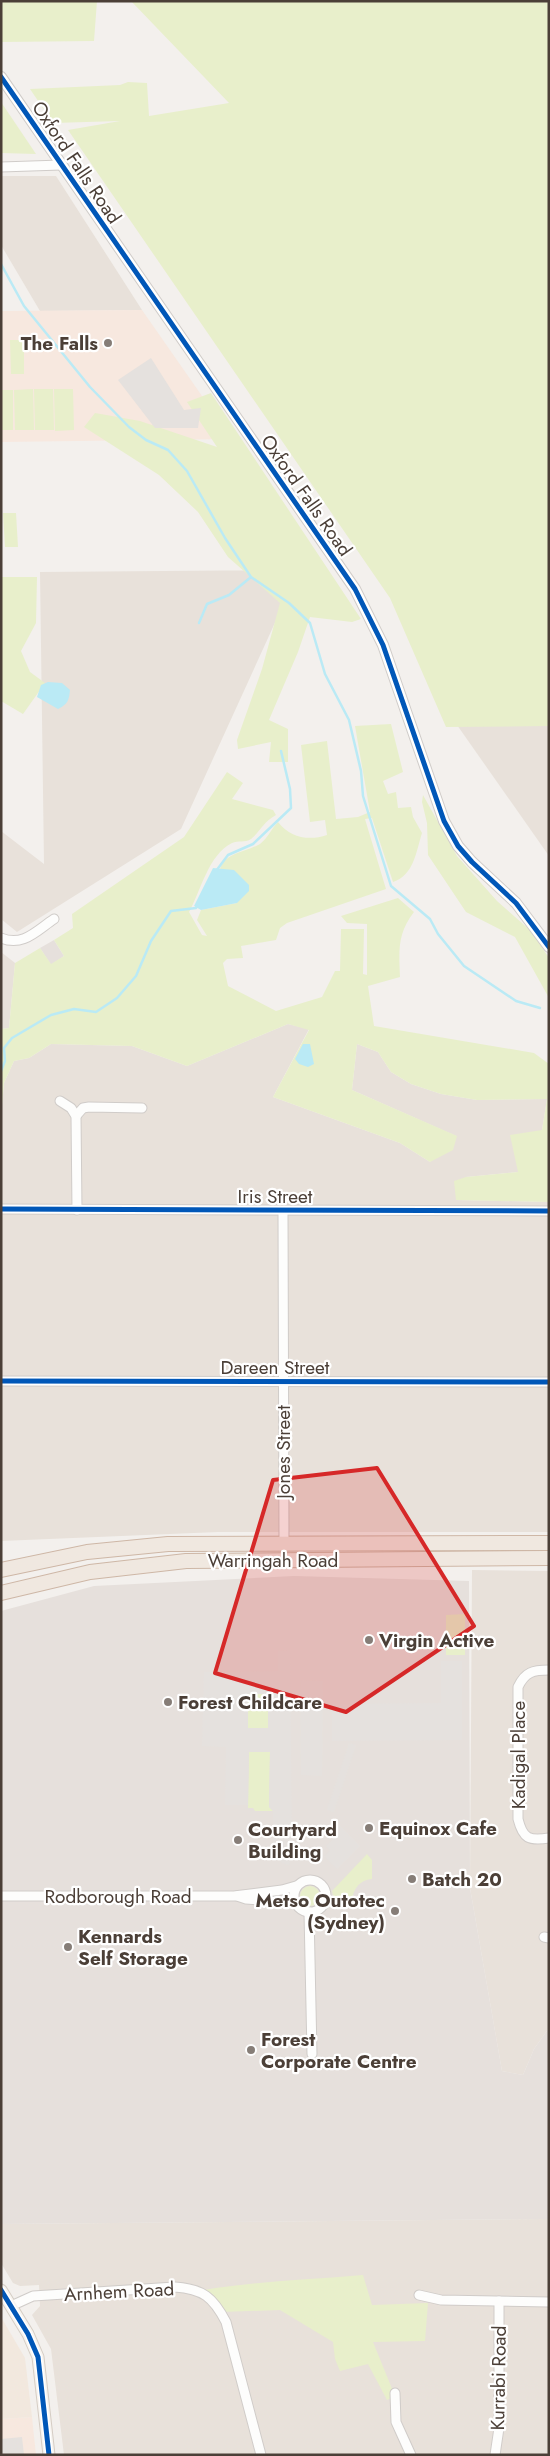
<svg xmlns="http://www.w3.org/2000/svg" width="550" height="2456" viewBox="0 0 550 2456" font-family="Jost,sans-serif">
<rect width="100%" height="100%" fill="#f3f0ed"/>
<g fill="#e8e1da">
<path d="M1,176H56L142,310L40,311L1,245Z"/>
<path d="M299,570L181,829L17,932L1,919V831L44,864L40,572Z"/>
<path d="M549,723V856L457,725Z"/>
<path d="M1,952L15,963L9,1028L1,1029Z"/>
<path d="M288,1024L309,1029L273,1097L400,1143L430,1162L456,1136L352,1090L357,1044L378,1052L391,1072L411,1084L441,1094L477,1100L547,1099L542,1130L518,1172L466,1177L456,1200L549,1202V1532H218L1,1541V1117L4,1083L14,1061L29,1058L51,1044L132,1046L187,1066Z"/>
<path d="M472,1570L549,1571V2028L534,2049L523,2075L502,2071L470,1888Z"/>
<path d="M549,2219V2455H64L51,2349L32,2315L40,2306L39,2285L20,2286L13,2283L1,2263V2224Z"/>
</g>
<g fill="#f7e8df">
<path d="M142,310L232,439L1,442V311Z"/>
<path d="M32,2417L36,2455H1V2419Z"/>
</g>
<g fill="#e6e0dc">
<path d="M54,940L64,956L51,965L40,948Z"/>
<path d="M294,1576L469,1581L470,1888L502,2071L523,2075L534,2049L549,2028V2219L1,2224V1611L94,1586Z"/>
</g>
<path fill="#f2e8de" d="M1,2317L25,2358L32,2417L1,2419Z"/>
<g fill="#e8efcb">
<path d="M1,1H97L94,41L1,42Z"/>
<path d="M131,1H549V726L446,727L390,598L68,130L120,121L53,123L30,89L120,85L128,82L147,83L149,116L229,103Z"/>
<path d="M1,102L36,154L1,153Z"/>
<path d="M10,340H24V374H11Z"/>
<path d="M33,389L34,430H15L14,390Z"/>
<path d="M34,389H53L54,430H35Z"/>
<path d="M54,389H73L74,430L55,431Z"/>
<rect x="1" y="390" width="12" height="40"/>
<path d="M211,393L361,619L352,622L310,617L298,652L269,720L288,729V762H269L271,742L238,749L237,740L262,669L280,603L228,557L198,512L159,475L84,427L95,413L140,421L217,447L187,402Z"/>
<path d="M3,513H16L18,547H5Z"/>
<path d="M1,577H37L36,623L21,651L30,672L45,683L23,714L1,701Z"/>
<path d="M391,724L403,772L383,781L388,794L396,792L398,808L411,807L413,817L422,833C416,852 414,875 393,882L372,818L365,819L386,889L287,923L280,928L276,940L241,946L243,958L227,959L223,963L228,986L276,1011L322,997L335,971H340L341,929H364L363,974L367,975V924L347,923L341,916L398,898L414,912C397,934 399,951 400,977L368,986L374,1026L534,1053L549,1064V1202L456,1200L454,1181L466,1177L518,1172L510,1135L542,1130L547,1099L477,1100L441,1094L411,1084L391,1072L378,1052L357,1044L352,1090L457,1136L453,1150L430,1162L400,1143L273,1097L309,1030L288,1024L187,1066L132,1046L51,1044L29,1058L14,1061L4,1083L1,1117V1029L9,1028L15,963L40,948L51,964L64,956L54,940L73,928L72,914L184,837L227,772L243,783L232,799L273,810L276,815C263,822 259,833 251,839C245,843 238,840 232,843C208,855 201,891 189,912L202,935L207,936L197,920L201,910L237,903L234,870H220C223,853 247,852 260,844C268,838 271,829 278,822C290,838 309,841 327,835L325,820L310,822L301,745L327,741L336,819L358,817L370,812L355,726Z"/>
<path d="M423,795L457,856L497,901L531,931L549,958V998L515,937L466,912L428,855L427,823L422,802Z"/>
<path d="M465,1614V1655H446V1615Z"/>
<rect x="248" y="1694" width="20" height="34"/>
<path d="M249,1751H270L269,1807L273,1811H255L253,1808H248Z"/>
<path d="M367,1854L372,1860V1879C359,1880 352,1890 352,1904L347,1908L335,1902L332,1891Z"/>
<circle cx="310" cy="1896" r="10"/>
<path d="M363,2275L372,2305L428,2303L425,2341L373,2342L395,2396L387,2400L368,2364L340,2371L335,2359L333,2342L280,2310L221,2312L198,2291C252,2281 308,2280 363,2275Z"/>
</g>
<g fill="#e5e1de" fill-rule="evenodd">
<path d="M151,358L184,410L201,408L198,428H155L118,380Z"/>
<path d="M290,1650L292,1845L289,1865L282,1863L273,1853V1811L269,1807L270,1752H249L248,1805H225L226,1747L202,1746L204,1672L278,1671V1651ZM248,1694H268V1728H248Z"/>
<path d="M441,1661H462V1740L332,1741V1704L441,1703Z"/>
<path d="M300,1680L323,1681L322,1776L301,1775Z"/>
<path d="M349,1743L356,1745L334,1812L327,1810Z"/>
<path d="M338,1824L360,1846L337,1869L324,1856L330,1851L326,1846L336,1836L331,1831Z"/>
<path d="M22,2437L24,2455H1V2439Z"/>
</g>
<g fill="#baeaf5">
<path d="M48,682L62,683L70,690C69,700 68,704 58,709L37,697L41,685Z"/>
<path d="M213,868L234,870L249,885V891L237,903L201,910L194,906Z"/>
<path d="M303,1044H310L314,1064L308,1067L299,1064L295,1059Z"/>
</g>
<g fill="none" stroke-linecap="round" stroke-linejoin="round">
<g stroke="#baeaf5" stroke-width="2.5">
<path d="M1,264L24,306L90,387L129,427L146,440L168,450L187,471L225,538L251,577L289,603L310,623L325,674L349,720L361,771L363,796L391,886L430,919L438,934L464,966L516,1001L540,1008"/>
<path d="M199,623L207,604L229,595L251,577"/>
<path d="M216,871L228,855L253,844L291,808L290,789L281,751"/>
<path d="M1,1071L5,1061L4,1048L12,1038L51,1015L74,1009L96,1012L117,998L136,976L151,941L171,911L196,908L197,906"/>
</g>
<defs>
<g id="minor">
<path d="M1,167L61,165"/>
<path d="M1,938C23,947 36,931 54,919"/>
<path d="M60,1101L71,1108L76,1116L77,1210"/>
<path d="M76,1116L83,1108L89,1107L142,1108"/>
<path d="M1,1209L549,1211"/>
<path d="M283,1211L284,1543"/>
<path d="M1,1381L549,1382"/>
<path d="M549,1670C533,1670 525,1672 518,1687V1819C523,1839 529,1841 549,1838"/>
<circle cx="310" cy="1896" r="16"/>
<path d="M1,1896H234L282,1890L296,1886"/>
<path d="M237,1896L246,1899L295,1903"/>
<path d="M309,1912L312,2054"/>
<path d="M544,1937L549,1938"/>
<path d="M419,2295L441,2300L549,2302"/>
<path d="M11,2306L33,2296L175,2287C203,2289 213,2297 226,2322L261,2455"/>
<path d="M395,2393L396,2422L411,2455"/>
<path d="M495,2455L499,2428V2301"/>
</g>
<path id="tertiary" d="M1,77L355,589L383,645L444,821L458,846L472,862L516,903L549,947"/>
<path id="secondary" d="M1,2290L28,2334L38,2357L49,2455"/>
<g id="trunk">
<path d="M1,1570L87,1552L168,1544L549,1543"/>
<path d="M1,1593L90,1572L186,1561L549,1558"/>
</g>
</defs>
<use href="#minor" stroke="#d0ccc9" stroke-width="11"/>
<use href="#tertiary" stroke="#d0ccc9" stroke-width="12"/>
<use href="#secondary" stroke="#d5cdc4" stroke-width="13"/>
<use href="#trunk" stroke="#ceb7a6" stroke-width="16"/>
<use href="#minor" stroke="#fdfdfc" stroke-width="9"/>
<use href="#tertiary" stroke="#fdfdfc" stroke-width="10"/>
<use href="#secondary" stroke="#f7f4f0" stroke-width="11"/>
<use href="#trunk" stroke="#f0e8e0" stroke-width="14"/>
<defs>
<g id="cycleway">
<path d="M1,77L355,589L383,645L444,821L458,846L472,862L516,903L549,947"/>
<path d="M1,1209L549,1211"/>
<path d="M1,1381L549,1382"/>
<path d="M1,2290L28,2334L38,2357L49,2455"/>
</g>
</defs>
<use href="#cycleway" stroke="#fff" stroke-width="8"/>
<use href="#cycleway" stroke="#0057b8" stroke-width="5"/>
</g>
<path fill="#d62828" fill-opacity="0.2" stroke="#d62828" stroke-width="4" stroke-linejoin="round" d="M377,1468L474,1626L346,1712L215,1673L273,1480Z"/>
<g fill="#867d77" stroke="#fff" stroke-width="2">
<circle cx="108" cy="343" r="5"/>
<circle cx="369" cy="1640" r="5"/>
<circle cx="168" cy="1702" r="5"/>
<circle cx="369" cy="1828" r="5"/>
<circle cx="238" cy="1840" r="5"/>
<circle cx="412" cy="1879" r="5"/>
<circle cx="395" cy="1911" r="5"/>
<circle cx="68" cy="1947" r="5"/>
<circle cx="251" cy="2050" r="5"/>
</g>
<g text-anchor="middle" stroke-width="4.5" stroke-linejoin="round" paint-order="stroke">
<g font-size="19" fill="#4b3f37" stroke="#fff">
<text transform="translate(77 162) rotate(56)" y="7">Oxford Falls Road</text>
<text transform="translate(307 495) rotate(55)" y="7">Oxford Falls Road</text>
<text x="275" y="1203">Iris Street</text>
<text x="275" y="1374">Dareen Street</text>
<text transform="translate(283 1452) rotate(-90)" y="7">Jones Street</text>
<text x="273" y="1567">Warringah Road</text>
<text transform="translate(518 1755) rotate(-90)" y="7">Kadigal Place</text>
<text x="118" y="1903">Rodborough Road</text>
<text transform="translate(119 2291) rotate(-3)" y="7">Arnhem Road</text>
<text transform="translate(498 2378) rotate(-89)" y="7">Kurrabi Road</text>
</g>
<g font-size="19" font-weight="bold" fill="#4b3f37" stroke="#fff" text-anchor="start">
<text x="98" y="350" text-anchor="end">The Falls</text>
<text x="379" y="1647">Virgin Active</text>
<text x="178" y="1709">Forest Childcare</text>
<text x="379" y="1835">Equinox Cafe</text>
<text x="248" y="1836">Courtyard<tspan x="248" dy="22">Building</tspan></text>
<text x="422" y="1886">Batch 20</text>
<text x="385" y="1907" text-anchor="end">Metso Outotec<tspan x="385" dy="22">(Sydney)</tspan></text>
<text x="78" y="1943">Kennards<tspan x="78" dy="22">Self Storage</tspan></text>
<text x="261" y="2046">Forest<tspan x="261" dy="22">Corporate Centre</tspan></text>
</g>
</g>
<rect width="550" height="2456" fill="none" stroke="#4b3f37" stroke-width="5"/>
</svg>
